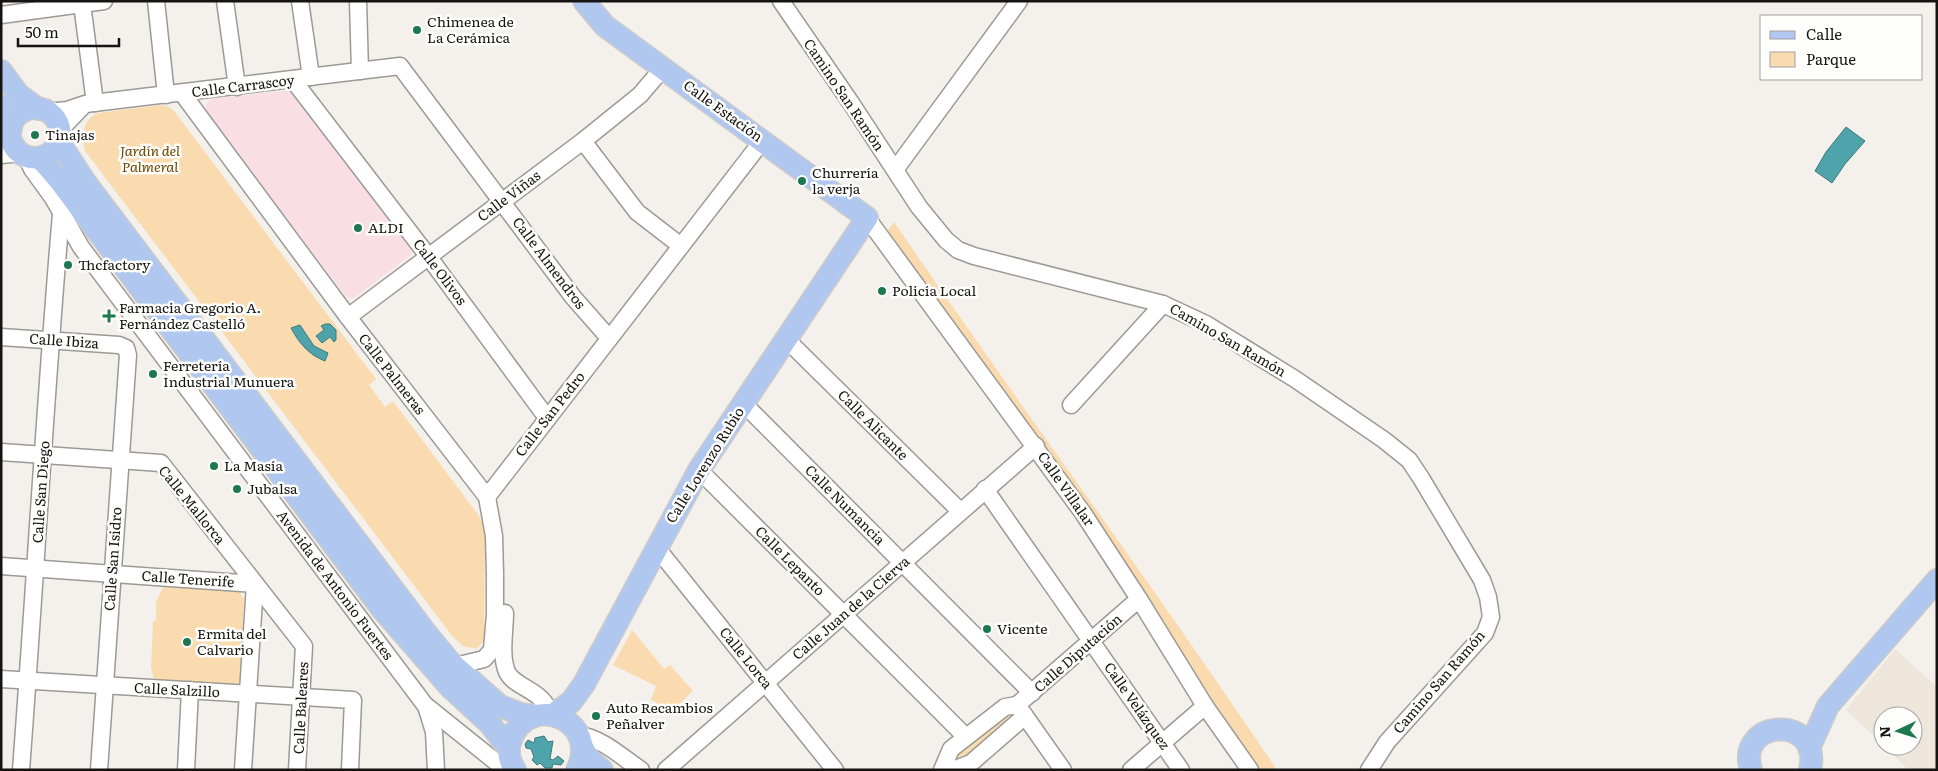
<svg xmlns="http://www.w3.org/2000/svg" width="1938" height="771" viewBox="0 0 1938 771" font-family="Literata,serif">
<rect width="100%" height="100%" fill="#f4f0eb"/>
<path fill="#f9dfe5" d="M284,91H290L297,98L411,250V255L354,298H347L206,113V104L212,99Z"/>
<path fill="#eee6da" d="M1895,649L1937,687V770H1909L1884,746H1913V716H1883V745L1846,710Z"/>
<g fill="#fadbaf">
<path d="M162,105L169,107L174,111L376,379L369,385L385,407L393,401L479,516L484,527L485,539L484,637L483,642L477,649L463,646L453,637L85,151C81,137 82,120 98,113Z"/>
<path d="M894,222C1020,406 1153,585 1277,770H1260L986,369L887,231Z"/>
<path d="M165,583L238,590L244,599L240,686L155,682L151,668L153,621H156V602Z"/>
<path d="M632,630L664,669L670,665L693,691L673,710L651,700L656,686L613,665Z"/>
<path d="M1010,713V722L959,764L956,763L953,757Z"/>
</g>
<g fill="#4ea4aa" stroke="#3d797c">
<path d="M1846,127L1865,141L1845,164L1832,183L1815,171L1826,152Z"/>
<path d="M325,324H330L336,330V340L334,342L330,337L322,343L316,336L324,330L321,326Z"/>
<path d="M300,325L314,346L328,353L325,361C309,355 299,343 291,328Z"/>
<path d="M544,736L548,742L553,741L550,759L553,760L558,756L564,761L561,765L553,764L552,768H545L540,763L537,765L532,760L534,757L531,749L526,748L525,744L528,740L534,743L535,738Z"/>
</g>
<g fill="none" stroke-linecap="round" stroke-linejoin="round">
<defs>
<g id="minor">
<path d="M156,1L166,95"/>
<path d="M225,1L237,87"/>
<path d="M300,1L311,77"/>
<path d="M358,1L360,71"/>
<path d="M781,1L851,103L919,207L946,240L958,250L974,256L1163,304L1206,324L1295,379L1384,440L1409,460L1421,478L1482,580L1488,597L1491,617L1485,633L1387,742L1369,770"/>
<path d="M82,4L95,103"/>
<path d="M1,15L104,1"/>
<path d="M293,80L428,256L547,418"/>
<path d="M182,93L348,317L487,497L494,536L495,574V614L492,650L484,659L455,666"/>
<path d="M49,112L67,110L85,104L400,66L573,297L609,338"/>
<path d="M60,130L83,106"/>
<path d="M583,141L637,212L681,246"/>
<path d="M1,144L11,136"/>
<path d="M1,155L21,153"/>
<path d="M26,156L32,169L53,198L81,247L425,705L496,762L513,770"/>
<path d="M895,170L1019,1"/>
<path d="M867,218L1083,513L1139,599L1205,706L1250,770"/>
<path d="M348,317L583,141L640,95L663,68"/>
<path d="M1,337L119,345L126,348L128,355L99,770"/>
<path d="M785,338L960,511"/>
<path d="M743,403L1032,693"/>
<path d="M1071,405L1163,304"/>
<path d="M1,452L161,463L304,646L297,770"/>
<path d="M699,470L966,737"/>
<path d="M985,489L1181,770"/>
<path d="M487,497L763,140"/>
<path d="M656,547L835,770"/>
<path d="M1,566L255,584L243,770"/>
<path d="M505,613C505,631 500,655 507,672C513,685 534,689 543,701C547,705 548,710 550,714"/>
<path d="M1,679L353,700L350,770"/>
<path d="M1017,705L1139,599"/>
<path d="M426,706L434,732L436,770"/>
<path d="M1025,716L1063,770"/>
<path d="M578,735C601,737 623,758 641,770"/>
<path d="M21,770C35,585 45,399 61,214"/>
<path d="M186,770L190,690"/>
<path d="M666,770L1036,446"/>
<path d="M942,770L951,749L1005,707L1017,705"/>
<path d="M953,770L971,763L1025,716L1017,705"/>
<path d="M1131,770L1205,706"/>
</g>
<g id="major">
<path d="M1,71L18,94L38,109"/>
<path d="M1,106L11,128"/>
<circle cx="35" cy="133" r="25"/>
<path d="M59,142L85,182L426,633L449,661L500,706L521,714L535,716"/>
<path d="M40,158L59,180L382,609L451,688L490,724L509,749"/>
<path d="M552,715L571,702L584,684L699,470L867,218L605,26L584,1"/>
<path d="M582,746L588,758L602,770"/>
<path d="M1809,748L1828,706L1937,580"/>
<path d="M515,770C509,761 507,750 511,740C529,690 602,721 577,770"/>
<path d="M1751,770C1735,718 1823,714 1810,770"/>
</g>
</defs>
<use href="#minor" stroke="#9d9a95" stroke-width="19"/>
<use href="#major" stroke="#cccbcb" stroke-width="24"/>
<use href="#minor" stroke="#fff" stroke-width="16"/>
<use href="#major" stroke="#b0c7ef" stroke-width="21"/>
</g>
<g fill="#1c784e" stroke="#fefefd" stroke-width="2">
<circle cx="417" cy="30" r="5"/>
<circle cx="35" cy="135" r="5"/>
<circle cx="802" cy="181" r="5"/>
<circle cx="358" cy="228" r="5"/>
<circle cx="68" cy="265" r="5"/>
<circle cx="882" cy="291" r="5"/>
<path d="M106.5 308.5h5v5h5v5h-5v5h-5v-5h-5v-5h5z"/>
<circle cx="153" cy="374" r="5"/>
<circle cx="214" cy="466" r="5"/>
<circle cx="237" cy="489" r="5"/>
<circle cx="987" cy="629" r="5"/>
<circle cx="187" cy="642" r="5"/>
<circle cx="596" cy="716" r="5"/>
</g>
<g text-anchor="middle" stroke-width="5" stroke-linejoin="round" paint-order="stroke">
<g font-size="14" fill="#151412" stroke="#fefefd" text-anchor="start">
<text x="427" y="27">Chimenea de<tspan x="427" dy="16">La Cerámica</tspan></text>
<text x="45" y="140">Tinajas</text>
<text x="812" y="178">Churrería<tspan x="812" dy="16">la verja</tspan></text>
<text x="368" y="233">ALDI</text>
<text x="78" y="270">Thcfactory</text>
<text x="892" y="296">Policía Local</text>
<text x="119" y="313">Farmacia Gregorio A.<tspan x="119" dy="16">Fernández Castelló</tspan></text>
<text x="163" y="371">Ferretería<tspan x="163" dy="16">Industrial Munuera</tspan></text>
<text x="224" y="471">La Masía</text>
<text x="247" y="494">Jubalsa</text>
<text x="997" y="634">Vicente</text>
<text x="197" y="639">Ermita del<tspan x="197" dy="16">Calvario</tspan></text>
<text x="606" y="713">Auto Recambios<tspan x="606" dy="16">Peñalver</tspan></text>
</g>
<g font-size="14" fill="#151412" stroke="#fefefd">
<text transform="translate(243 86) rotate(-7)" y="5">Calle Carrascoy</text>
<text transform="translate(844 95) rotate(56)" y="5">Camino San Ramón</text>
<text transform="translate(723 111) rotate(36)" y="5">Calle Estación</text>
<text transform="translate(509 196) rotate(-37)" y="5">Calle Viñas</text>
<text transform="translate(549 263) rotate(53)" y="5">Calle Almendros</text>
<text transform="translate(440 272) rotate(53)" y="5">Calle Olivos</text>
<text transform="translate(1228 340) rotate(30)" y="5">Camino San Ramón</text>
<text transform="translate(64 341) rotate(4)" y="5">Calle Ibiza</text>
<text transform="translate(392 374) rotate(52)" y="5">Calle Palmeras</text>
<text transform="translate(550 414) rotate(-52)" y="5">Calle San Pedro</text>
<text transform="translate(873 425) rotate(45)" y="5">Calle Alicante</text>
<text transform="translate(705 465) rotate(-58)" y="5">Calle Lorenzo Rubio</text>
<text transform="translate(1066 489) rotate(55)" y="5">Calle Villalar</text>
<text transform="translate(41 492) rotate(-86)" y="5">Calle San Diego</text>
<text transform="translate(192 505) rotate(51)" y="5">Calle Mallorca</text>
<text transform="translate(845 505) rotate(45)" y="5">Calle Numancia</text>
<text transform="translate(113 559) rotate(-86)" y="5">Calle San Isidro</text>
<text transform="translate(790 561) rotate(45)" y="5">Calle Lepanto</text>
<text transform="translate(188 579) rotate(4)" y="5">Calle Tenerife</text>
<text transform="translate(335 585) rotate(53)" y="5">Avenida de Antonio Fuertes</text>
<text transform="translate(851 608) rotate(-41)" y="5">Calle Juan de la Cierva</text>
<text transform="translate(1078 653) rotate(-41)" y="5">Calle Diputación</text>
<text transform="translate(746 658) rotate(51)" y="5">Calle Lorca</text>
<text transform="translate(1439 682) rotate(-49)" y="5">Camino San Ramón</text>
<text transform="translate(177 690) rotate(3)" y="5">Calle Salzillo</text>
<text transform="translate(1137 706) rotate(55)" y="5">Calle Velázquez</text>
<text transform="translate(301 708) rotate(-87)" y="5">Calle Baleares</text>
</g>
<g font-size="14" font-style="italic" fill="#6b4700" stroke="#fefefd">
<text x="150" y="156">Jardín del<tspan x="150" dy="16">Palmeral</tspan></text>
</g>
</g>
<rect width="1938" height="771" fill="none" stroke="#151412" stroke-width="5"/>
<rect x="1760" y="15" width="162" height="65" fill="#fefefd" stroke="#a1a09f"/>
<rect x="1770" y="31" width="25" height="8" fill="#b0c7ef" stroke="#a1a09f"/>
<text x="1806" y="40" font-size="15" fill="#151412">Calle</text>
<rect x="1770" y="52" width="25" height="15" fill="#fadbaf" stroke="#a1a09f"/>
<text x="1806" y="65" font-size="15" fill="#151412">Parque</text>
<g transform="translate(1898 731) rotate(266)"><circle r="24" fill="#fefefd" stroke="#a1a09f"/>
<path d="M0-4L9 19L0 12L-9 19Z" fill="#1c784e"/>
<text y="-8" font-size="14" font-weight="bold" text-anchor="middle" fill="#151412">N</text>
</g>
<path d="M18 38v8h101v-8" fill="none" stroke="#151412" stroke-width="2.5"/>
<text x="25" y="38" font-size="15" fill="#151412" stroke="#fefefd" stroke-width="4" paint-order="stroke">50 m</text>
</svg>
